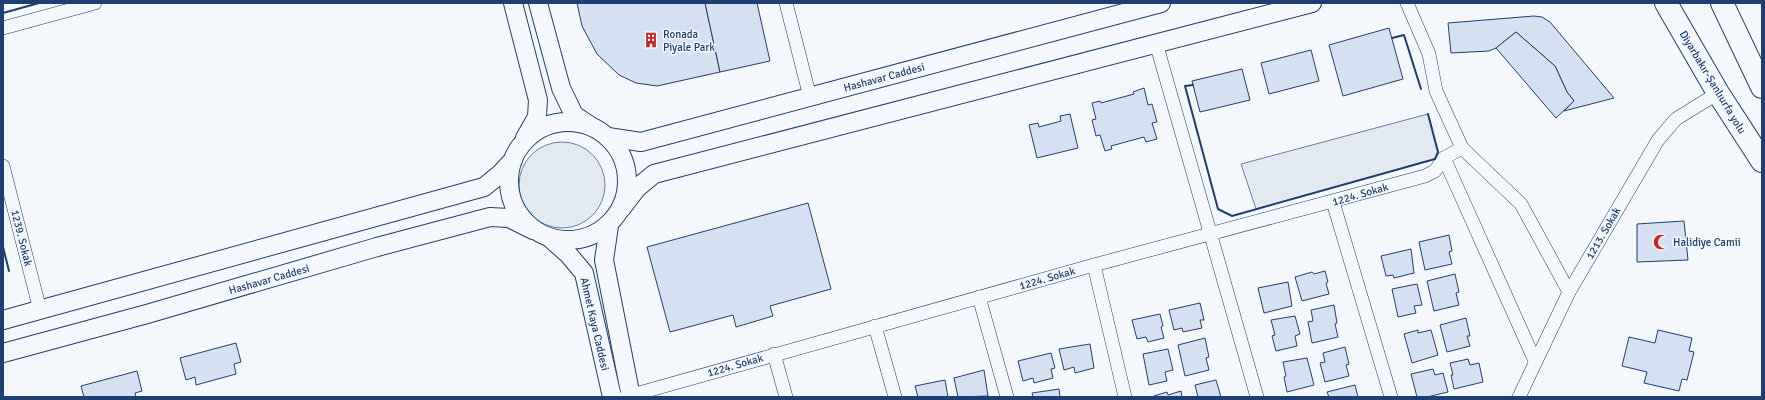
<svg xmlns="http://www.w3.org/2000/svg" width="1765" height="400" viewBox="0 0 1765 400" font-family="Signika,sans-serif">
<rect width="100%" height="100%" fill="#f4f7fb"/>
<g fill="#e3e9f0" stroke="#687fa3">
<path d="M1428,114L1438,152L1435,159L1256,209L1241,164Z"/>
<circle cx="562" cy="185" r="43"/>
</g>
<g fill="#d5e0f0" stroke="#1d3f73">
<path d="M577,3H705L720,72L657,86L636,83L619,75L597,54L582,26Z"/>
<path d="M705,3H757L770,61L720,72Z"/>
<path d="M1534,16L1542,17L1550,22L1614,98L1564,111L1574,101L1567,92L1555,66L1516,32L1496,48L1489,51L1451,53L1448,23Z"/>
<path d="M1389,28L1403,79L1343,96L1329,45Z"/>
<path d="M1516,32L1555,66L1567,92L1574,101L1556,118L1496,48Z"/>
<path d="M1311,50L1319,81L1269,94L1261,63Z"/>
<path d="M1242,69L1250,100L1200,112L1192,81Z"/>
<path d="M1144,88L1148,105L1152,104L1157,122L1152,123L1157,139L1146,142L1144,137L1111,146L1112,149L1105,151L1100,135L1096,136L1092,120L1096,119L1092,103L1100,101L1101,103L1134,94L1133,92Z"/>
<path d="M1070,114L1078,148L1037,158L1029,125L1038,123L1039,127L1061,121L1060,116Z"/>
<path d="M808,203L831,289L770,306L773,316L736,327L733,315L670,332L647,247Z"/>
<path d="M1684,221L1688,260L1637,262V224Z"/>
<path d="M1449,235L1452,251L1449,252L1452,264L1425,270L1419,242Z"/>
<path d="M1411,249L1414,273L1394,278L1393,275L1386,276L1381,256Z"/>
<path d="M1325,271L1328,282L1326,283L1329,294L1302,301L1295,277L1312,272L1314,274Z"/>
<path d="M1455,274L1459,292L1456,293L1459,305L1434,311L1427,281Z"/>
<path d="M1288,282L1292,306L1264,313L1258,288Z"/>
<path d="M1417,284L1422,305L1414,306L1416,313L1398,317L1392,289Z"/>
<path d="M1200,303L1204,320H1200L1202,328L1183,332L1182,328L1174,330L1169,310Z"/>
<path d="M1334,305L1337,323L1335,324L1338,337L1312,343L1308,322L1313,321L1311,310Z"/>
<path d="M1160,314L1163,326L1161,327L1164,338L1148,342L1146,337L1137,339L1132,320Z"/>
<path d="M1295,316L1300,334L1295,336L1297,346L1276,351L1272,336L1275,335L1271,320Z"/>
<path d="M1466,318L1470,336H1467L1470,346L1447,352L1440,325Z"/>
<path d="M1418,330V333L1431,330L1438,355L1412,363L1404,334Z"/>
<path d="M1658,330L1692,338L1689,351L1694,352L1687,380L1682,379L1679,391L1644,383L1647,372L1622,366L1629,337L1655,343Z"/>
<path d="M1205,338L1209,357L1206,358L1209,370L1185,376L1178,345Z"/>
<path d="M236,343L241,362L234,364L236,374L196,385L195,377L186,380L180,358Z"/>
<path d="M1090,344L1094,368L1075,373L1074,367L1064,370L1059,349Z"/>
<path d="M1345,347L1349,364L1346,365L1349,376L1325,382L1320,363L1325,362L1323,353Z"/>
<path d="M1168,349L1173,370L1165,372L1167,381L1149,385L1143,354Z"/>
<path d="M1051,353L1055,368L1051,369L1053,378L1034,383L1033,378L1023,381L1018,361Z"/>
<path d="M1307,358L1314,385L1287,392L1284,377L1286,376L1283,362Z"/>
<path d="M1468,359L1470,365L1479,363L1483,382L1454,389L1451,375H1453L1450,363Z"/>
<path d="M1433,369L1435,375L1443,373L1448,392L1427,397H1417L1411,374Z"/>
<path d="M984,370L988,396L958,397L954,378Z"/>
<path d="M137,371L142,391L135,393L136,397H84L81,386Z"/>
<path d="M945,380L948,397H918L915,386Z"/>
<path d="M1216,380L1221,397H1197H1198L1195,385Z"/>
<path d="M1355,385L1358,397H1329L1327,392Z"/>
<path d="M1059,389L1060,397H1033L1032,393Z"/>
<path d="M1181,391L1182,397H1155L1154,396L1167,392L1168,395Z"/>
</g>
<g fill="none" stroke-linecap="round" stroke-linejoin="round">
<defs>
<g id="minor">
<path d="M786,3L810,97"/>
<path d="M1407,3L1429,54L1436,91L1462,148L1521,204L1569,292"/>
<path d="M3,28L95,3"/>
<path d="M1156,43L1257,397"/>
<path d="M1444,158L1535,361"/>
<path d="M3,166L40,310"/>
<path d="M1333,202L1391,397"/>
<path d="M1094,265L1125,397"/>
<path d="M979,297L1007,397"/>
<path d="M875,326L895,397"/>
<path d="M774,354L786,397"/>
<path d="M625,397L1094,265L1425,176L1435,171L1444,158L1462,148"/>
<path d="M1519,397L1569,292L1658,140L1676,119L1718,93"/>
</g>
<g id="secondary">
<path d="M513,3L538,100L537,117L525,138"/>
<path d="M538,3L561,88L574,115L589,125"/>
<circle cx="568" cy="181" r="59"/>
<path d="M608,137L641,142L1161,3"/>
<path d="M621,209L637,188L654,174L1312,3"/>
<path d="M609,226L604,260L631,397"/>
<path d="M551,239L568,254L584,273L612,397"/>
<path d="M3,320L484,187L500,174L513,160"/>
<path d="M3,353L147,314L377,247L490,217L509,218L533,230"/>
</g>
<g id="trunk">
<path d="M1666,3L1718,93L1762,161"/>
<path d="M1722,3L1762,87"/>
</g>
</defs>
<use href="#minor" stroke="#1d3f73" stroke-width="14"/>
<use href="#secondary" stroke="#1d3f73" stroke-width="20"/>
<use href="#trunk" stroke="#1d3f73" stroke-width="24"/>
<use href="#minor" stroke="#f4f7fb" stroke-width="13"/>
<use href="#secondary" stroke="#f4f7fb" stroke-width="18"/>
<use href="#trunk" stroke="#f4f7fb" stroke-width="22"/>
<g stroke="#1d3f73" stroke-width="2">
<path d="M3,13L39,3"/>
<path d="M1392,38L1404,35L1421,89"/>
<path d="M1193,85L1185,86L1218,209L1232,216L1435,159L1438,152L1428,114"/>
<path d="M3,247L9,271"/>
</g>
</g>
<defs>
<symbol id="building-bare" viewBox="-9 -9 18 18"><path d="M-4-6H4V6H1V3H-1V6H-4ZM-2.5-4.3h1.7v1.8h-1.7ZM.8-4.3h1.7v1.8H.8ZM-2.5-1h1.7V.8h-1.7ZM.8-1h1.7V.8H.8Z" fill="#c62828" stroke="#f4f7fb" stroke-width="2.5" paint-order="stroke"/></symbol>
<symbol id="mosque-bare" viewBox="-9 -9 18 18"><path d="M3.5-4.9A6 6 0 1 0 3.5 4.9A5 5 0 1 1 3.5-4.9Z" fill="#c62828" stroke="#f4f7fb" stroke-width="2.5" paint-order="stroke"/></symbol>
</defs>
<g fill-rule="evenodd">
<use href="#building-bare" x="640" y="29" width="22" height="22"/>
<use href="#mosque-bare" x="1650" y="231" width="22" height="22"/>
</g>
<g text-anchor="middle" stroke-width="3" stroke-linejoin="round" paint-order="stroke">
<g font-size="11" fill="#1d3f73" stroke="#f4f7fb" text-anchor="start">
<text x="663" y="38">Ronada<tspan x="663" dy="13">Piyale Park</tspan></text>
<text x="1673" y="246">Halidiye Camii</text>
</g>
<g font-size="11" fill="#1d3f73" stroke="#f4f7fb">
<text transform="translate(884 77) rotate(-15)" y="4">Hashavar Caddesi</text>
<text transform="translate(1713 82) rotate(59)" y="4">Diyarbakır-Şanlıurfa yolu</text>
<text transform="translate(1360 194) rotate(-16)" y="4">1224. Sokak</text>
<text transform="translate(1603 233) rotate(-60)" y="4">1213. Sokak</text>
<text transform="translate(22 238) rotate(76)" y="4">1239. Sokak</text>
<text transform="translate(1047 278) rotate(-16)" y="4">1224. Sokak</text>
<text transform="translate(269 279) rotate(-16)" y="4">Hashavar Caddesi</text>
<text transform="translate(595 324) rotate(77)" y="4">Ahmet Kaya Caddesi</text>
<text transform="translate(735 365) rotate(-16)" y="4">1224. Sokak</text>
</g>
</g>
<rect width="1765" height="400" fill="none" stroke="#1d3f73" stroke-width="8"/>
</svg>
